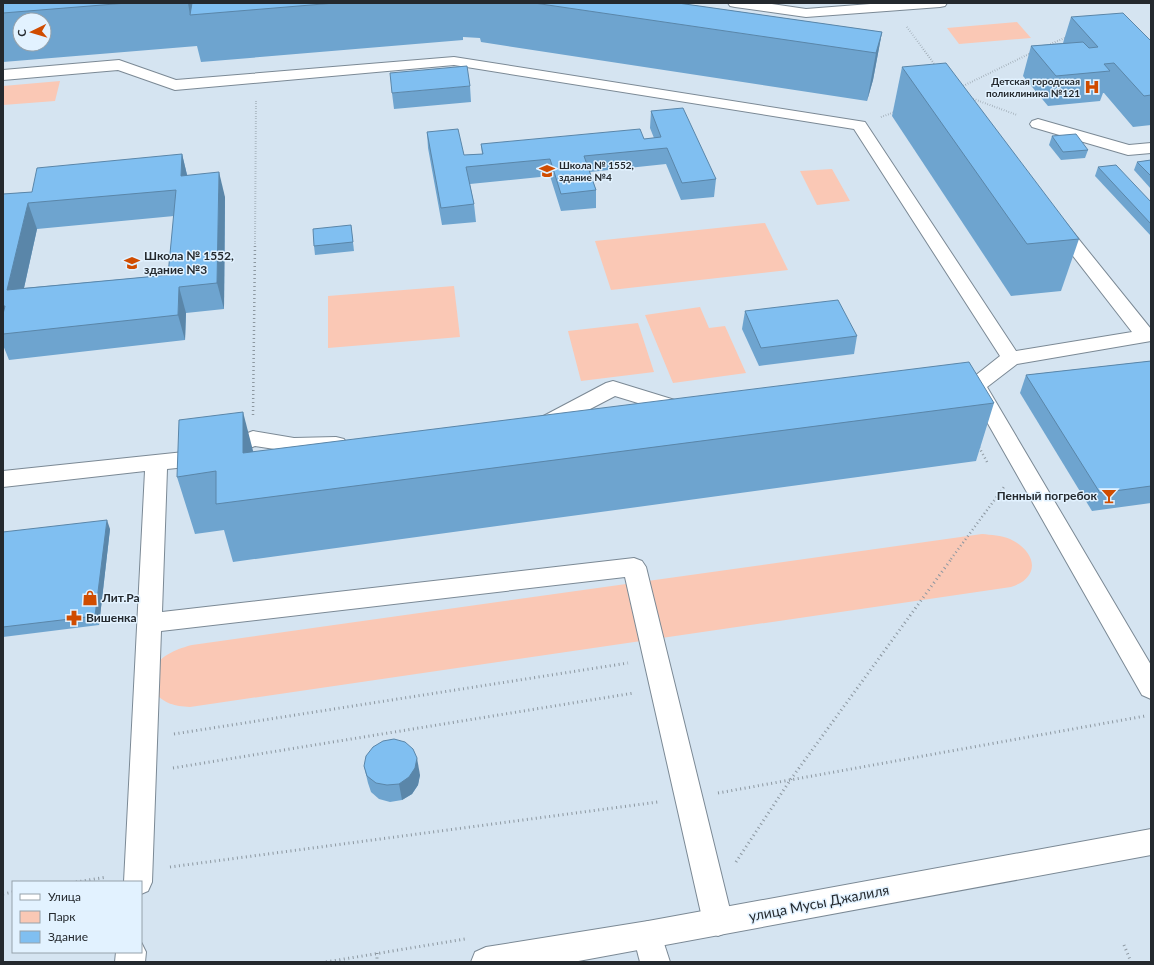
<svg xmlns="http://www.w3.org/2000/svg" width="1154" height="965" viewBox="0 0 1154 965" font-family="Lato,sans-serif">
<rect width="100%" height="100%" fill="#d5e4f1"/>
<g fill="#fac8b5">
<path d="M1017,22L1031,38L959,44L947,28Z"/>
<path d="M60,81L55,101L3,105V86Z"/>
<path d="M832,169L850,201L817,205L800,171Z"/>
<path d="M765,223L788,270L611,290L595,241Z"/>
<path d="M454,286L460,337L328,348V296Z"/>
<path d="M700,307L709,328L725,326L746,373L673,383L645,315Z"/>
<path d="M638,323L654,372L581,381L568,331Z"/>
<path d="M982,534C991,535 1001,535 1010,539C1036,551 1042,577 1011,587L190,707C174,706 165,704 154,692C155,685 153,676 155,669C159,655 180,648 192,645Z"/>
</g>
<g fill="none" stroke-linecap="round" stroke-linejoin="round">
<defs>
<g id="minor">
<path d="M728,3H765L806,9L883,3H947L945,6L940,7L806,17L735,7L730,6Z"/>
<path d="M454,57L865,122L1016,351L1132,332L1049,225L1052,221L1058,220L1064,221L1151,329V341L1017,364L987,387L1151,665V699L1142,695L970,392L952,394L945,392L942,387L945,382L971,379L1000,356L854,129L454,65L175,90L118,70L3,80V70L119,60L176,80Z"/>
<path d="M1038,119L1129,145L1151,143V153L1128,155L1032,127L1030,124L1032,121Z"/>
<path d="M613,381L691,405L694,410L691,415L684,417L615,396L548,431L541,433L534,431L530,426L534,421L606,383Z"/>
<path d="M253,431L294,438L336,437L344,439L347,444L344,449L336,451L294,452L255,446L206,465L167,469L162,612L634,558L642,561L646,567L733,922L728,932L718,936L708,932L703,922L625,577L161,631L152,882L148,891L141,894V882H124L145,471L3,487V471L203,450Z"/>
<path d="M648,921L658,925L670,962H640L633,935L638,925Z"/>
<path d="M141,942L146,952L145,962H115L116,952H141Z"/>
</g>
<path id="major" d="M1151,829V855L573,962H471L475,952L486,947L648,921Z"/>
</defs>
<use href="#minor" stroke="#7b8995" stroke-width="2"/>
<use href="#major" stroke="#7b8995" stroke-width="2"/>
<g stroke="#8c97a0" stroke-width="2" stroke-dasharray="0.5 2" stroke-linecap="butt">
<path d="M907,27L935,65"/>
<path d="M1048,45L1067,37"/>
<path d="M961,87L1031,53"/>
<path d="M971,98L1017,115"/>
<path d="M881,117L895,112"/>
<path d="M255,244L256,100"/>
</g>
<g stroke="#8c97a0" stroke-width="2.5" stroke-dasharray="1 3" stroke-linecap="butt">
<path d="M253,415L255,243"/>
<path d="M979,447L987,462"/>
<path d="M951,559L1004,487"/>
</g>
<g stroke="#8c97a0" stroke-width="3" stroke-dasharray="1 3.5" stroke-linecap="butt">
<path d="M174,734L628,663"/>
<path d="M173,768L634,693"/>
<path d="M718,793L1145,716"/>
<path d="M736,862L791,779L952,558"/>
<path d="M170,867L658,802"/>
<path d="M76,882L107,877"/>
<path d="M3,894L13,892"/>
<path d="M1124,945L1131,962"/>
<path d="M377,953V962"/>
<path d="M326,962L465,939"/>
</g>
<use href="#minor" fill="#fff" fill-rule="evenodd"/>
<use href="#major" fill="#fff" fill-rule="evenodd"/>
</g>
<g fill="#6ea4cf" fill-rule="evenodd">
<path d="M3,3H678L882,32L873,80L867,101L481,42L480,38L463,37V40L201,62L197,46L3,62ZM20,20H44V44H20Z"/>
<path d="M1071,17L1151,41V125L1133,127L1104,93H1103L1100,101L1048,106L1023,76L1031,46L1063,43Z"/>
<path d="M902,67L1079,239L1061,291L1011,296L892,116Z"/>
<path d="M470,86L471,102L394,109L392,93Z"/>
<path d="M651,111L716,179L714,197L681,200L666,164L590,172L596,190V208L561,211L550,176L470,184L474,204L476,222L442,225L428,148L427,132L464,155L482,154L481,144L644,139L654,138L650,128Z"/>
<path d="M1052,136L1088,150L1085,158L1061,160L1049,145Z"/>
<path d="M182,154L187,175L225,197L224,309L186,313L185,340L9,360L3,345V194L32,192ZM174,216L168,275L24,288L37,229Z"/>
<path d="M1151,160V189L1134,170L1137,162Z"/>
<path d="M1098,167L1151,202V236L1095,176Z"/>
<path d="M351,225L354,251L315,255L314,246Z"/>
<path d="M745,311L857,336L854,354L759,366L742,329Z"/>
<path d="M1151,361V503L1092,511L1020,393L1026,375Z"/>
<path d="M994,403L976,461L233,562L224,530L195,534L177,477L253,452Z"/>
<path d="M110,529L99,625L3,637V532Z"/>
<path d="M364,766L420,775L418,785L412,794L402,800L390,802L379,799L371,792L368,783Z"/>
</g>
<g fill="#5a86a9">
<path d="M188,3H194L190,15Z"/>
<path d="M882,32L873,80L867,101L876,53Z"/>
<path d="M182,154L188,179L181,176Z"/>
<path d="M219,172L225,197L224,309L217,283Z"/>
<path d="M28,203L37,229L18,315L7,290Z"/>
<path d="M179,287L186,313L185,340L178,315Z"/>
<path d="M243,412L258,470L243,453Z"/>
<path d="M107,520L110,529L99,625L95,616Z"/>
<path d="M417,758L420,775L418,785L412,794L402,800L399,784Z"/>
</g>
<g fill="#80bff1" stroke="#5a86a9" fill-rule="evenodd">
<path d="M3,3H127L3,13Z"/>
<path d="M192,3H335L190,15Z"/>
<path d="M534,3H678L882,32L876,53Z"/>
<path d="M1123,13L1151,41V95L1144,96L1114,63L1104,64L1110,71L1056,76L1031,46L1083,42L1089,48L1098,47L1071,17Z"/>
<path d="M946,63L1079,239L1027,244L902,67Z"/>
<path d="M467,66L470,86L392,93L390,73Z"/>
<path d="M683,108L716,179L682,183L667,148L584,156L596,190L561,194L550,159L466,167L474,204L441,208L427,132L458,129L464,155L483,154L481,144L640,129L644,139L661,137L651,111Z"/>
<path d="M1076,134L1088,150L1063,152L1052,136Z"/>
<path d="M182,154L181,176L219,172L217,283L179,287L178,315L3,334V314L5,306H3V194L32,192L37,168ZM176,190L168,275L7,290L28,203Z"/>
<path d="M1151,160V176L1137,162Z"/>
<path d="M1116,165L1151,202V224L1098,167Z"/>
<path d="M351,225L353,242L314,246L313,229Z"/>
<path d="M838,300L857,336L761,348L745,311Z"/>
<path d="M1151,361V486L1100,493L1026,375Z"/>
<path d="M969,362L994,403L216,504V471L177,477L179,420L243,412V453Z"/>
<path d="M107,520L95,616L3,627V532Z"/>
<path d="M394,739L405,742L413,749L417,758L415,768L409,777L399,784L387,785L376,783L367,776L364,766L366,756L373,747L383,741Z"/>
</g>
<defs>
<symbol id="hospital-bare" viewBox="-9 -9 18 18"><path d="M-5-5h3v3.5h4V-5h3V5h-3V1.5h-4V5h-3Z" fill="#d04c00" stroke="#e2f2ff" stroke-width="2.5" paint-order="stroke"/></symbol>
<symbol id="school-bare" viewBox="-9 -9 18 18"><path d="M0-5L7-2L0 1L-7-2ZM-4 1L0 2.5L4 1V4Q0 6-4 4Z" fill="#d04c00" stroke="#e2f2ff" stroke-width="2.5" paint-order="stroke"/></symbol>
<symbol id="bar-bare" viewBox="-9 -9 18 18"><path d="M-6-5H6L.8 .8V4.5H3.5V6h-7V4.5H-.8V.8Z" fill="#d04c00" stroke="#e2f2ff" stroke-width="2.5" paint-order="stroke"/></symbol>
<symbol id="shop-bare" viewBox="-9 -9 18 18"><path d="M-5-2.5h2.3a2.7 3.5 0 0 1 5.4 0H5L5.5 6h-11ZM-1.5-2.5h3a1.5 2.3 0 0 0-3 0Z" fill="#d04c00" stroke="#e2f2ff" stroke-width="2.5" paint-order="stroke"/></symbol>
<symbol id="pharmacy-bare" viewBox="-9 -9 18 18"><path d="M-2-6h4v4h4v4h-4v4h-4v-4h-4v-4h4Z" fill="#d04c00" stroke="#e2f2ff" stroke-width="2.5" paint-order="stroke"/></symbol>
</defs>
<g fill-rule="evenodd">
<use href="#hospital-bare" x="1081" y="76" width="22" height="22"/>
<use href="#school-bare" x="536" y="160" width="22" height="22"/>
<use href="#school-bare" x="121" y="252" width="22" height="22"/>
<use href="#bar-bare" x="1098" y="485" width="22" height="22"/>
<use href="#shop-bare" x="79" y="587" width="22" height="22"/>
<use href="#pharmacy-bare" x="63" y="607" width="22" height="22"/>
</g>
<g text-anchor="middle" stroke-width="3" stroke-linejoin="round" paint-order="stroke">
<g font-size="10" font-weight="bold" fill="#24292e" stroke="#e2f2ff" text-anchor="end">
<text x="1080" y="85">Детская городская<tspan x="1080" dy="12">поликлиника №121</tspan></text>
<text x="559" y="169" text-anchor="start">Школа № 1552,<tspan x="559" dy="12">здание №4</tspan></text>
</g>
<g font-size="12" font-weight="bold" fill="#24292e" stroke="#e2f2ff" text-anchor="start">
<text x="144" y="260">Школа № 1552,<tspan x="144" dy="14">здание №3</tspan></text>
<text x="1097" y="500" text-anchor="end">Пенный погребок</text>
<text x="102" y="602">Лит.Ра</text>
<text x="86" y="622">Вишенка</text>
</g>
<g font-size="14" fill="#24292e" stroke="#e2f2ff">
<text transform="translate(819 903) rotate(-11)" y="5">улица Мусы Джалиля</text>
</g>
</g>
<rect width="1154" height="965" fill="none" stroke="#24292e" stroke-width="8"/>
<rect x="12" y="881" width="130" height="72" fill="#e2f2ff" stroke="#96a2ab"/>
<rect x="20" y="894" width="20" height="6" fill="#ffffff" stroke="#96a2ab"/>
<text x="48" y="901" font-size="12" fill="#24292e">Улица</text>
<rect x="20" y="911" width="20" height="12" fill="#fac8b5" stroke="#96a2ab"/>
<text x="48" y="921" font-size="12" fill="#24292e">Парк</text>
<rect x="20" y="931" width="20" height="12" fill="#80bff1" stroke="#96a2ab"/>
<text x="48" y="941" font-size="12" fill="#24292e">Здание</text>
<g transform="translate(32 32) rotate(265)"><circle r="19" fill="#e2f2ff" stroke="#96a2ab"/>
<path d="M0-3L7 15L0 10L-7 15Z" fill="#d04c00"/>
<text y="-6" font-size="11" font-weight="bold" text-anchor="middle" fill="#24292e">С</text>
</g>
</svg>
